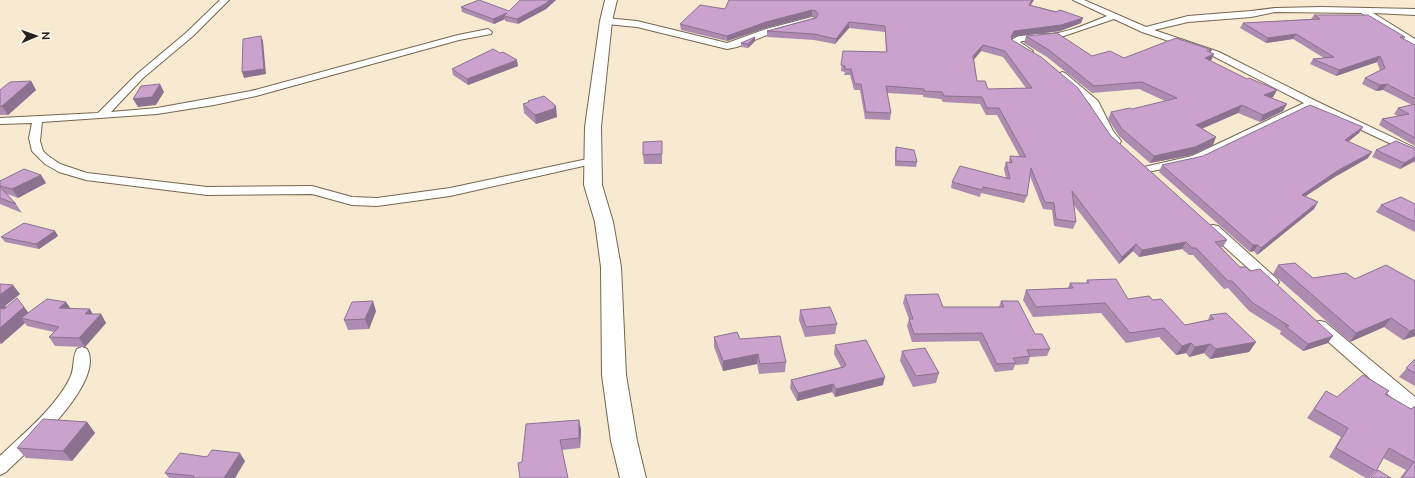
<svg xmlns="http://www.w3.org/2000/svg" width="1415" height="478" viewBox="0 0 1415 478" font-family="Mulish,sans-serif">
<rect width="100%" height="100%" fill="#f8ead0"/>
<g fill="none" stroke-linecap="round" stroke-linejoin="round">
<defs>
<g id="street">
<path d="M220,0H229L193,36L143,78L111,112L157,108L251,91L458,35L488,29L492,32L491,34L459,40L256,96L214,105L157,114L42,122L40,141L43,151L47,155L60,164L87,173L207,187L312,186L352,197L377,198L450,188L592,158L596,159L598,161L596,163L592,164L450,196L377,206L352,205L312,194L207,195L86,180L59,172L45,164L32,151L29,138L32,123L0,124V118L98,113L137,74L187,32Z"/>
<path d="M1073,0H1084L1146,27L1188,16L1251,11L1275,8L1322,7L1415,9V15L1373,13L1415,39V46L1361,13L1275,12L1251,17L1188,22L1154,30L1219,52L1316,101L1415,148V155L1312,107L1199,161L1148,172L1144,171L1142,169L1144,167L1192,156L1304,103L1213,56L1142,32L1114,19L1055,39L1022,41L1020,42L1033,51L1028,54L1010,42C1019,31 1038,35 1051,34C1070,32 1089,23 1107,16Z"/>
<path d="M812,17L815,18L816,20L815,22L772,33L737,47L727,49L637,27L606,24L602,21L606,18L637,21L727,43L766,29Z"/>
<path d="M1062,72L1065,73L1098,101L1113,131L1121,141L1120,143H1112L1103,132L1090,104L1057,75Z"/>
<path d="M1213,225L1218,226L1277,279L1279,282L1277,285L1272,287L1267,285L1208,232L1207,229L1208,226Z"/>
<path d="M1320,321L1325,322L1415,397V413L1409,411L1391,397L1315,330L1313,326L1315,322Z"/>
<path d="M82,347L87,349C106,382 28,451 6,472L0,475V456C23,434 56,407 70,378C75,368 72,357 77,349Z"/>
</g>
<path id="secondary" d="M605,0H617L612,21L601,127L602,185L613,222L621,267L626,375L637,441L646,478H620L611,441L602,375L601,267L595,222L584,185L585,127L600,21Z"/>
</defs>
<use href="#street" stroke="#736750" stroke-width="2"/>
<use href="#secondary" stroke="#736750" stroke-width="2"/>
<use href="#street" fill="#fff" fill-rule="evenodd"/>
<use href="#secondary" fill="#fff" fill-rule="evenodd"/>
</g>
<g fill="#ae8bb0" fill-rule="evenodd">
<path d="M520,0H556L546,9L518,24L505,21V19L494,24L462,12L461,7L509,11Z"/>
<path d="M1030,5L1083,18L1081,23L1060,31L1013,37L1012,38V40L1111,136L1227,240L1223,247H1221L1240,267L1328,343L1303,351L1280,334L1281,331L1249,311L1228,288L1224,289L1193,255H1189L1182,249L1139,257L1133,251L1119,264L1073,204L1076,222L1073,229L1054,226L1052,210L1043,209L1030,176L1027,196L1024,203L981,193L980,197L951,188L952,182L1006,178L1004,169L1006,162H1009L1010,156L1020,157L997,115H986L980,104L943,102L941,99L923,97V95L887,93L891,113L890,120L865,119L860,90H854L850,75H844L845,72L841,71L843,51L886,52L885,32L849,28L835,44L814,40L767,37V31L816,17H815L812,16L766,28L727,41L681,30L680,24L725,9ZM981,51L1003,57L1026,88L988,89L977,81L974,59Z"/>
<path d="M1314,15L1405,37L1404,39L1415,45V146L1379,125L1382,119L1398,116L1394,114L1398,108L1412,105L1383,90L1376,91L1362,84L1365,78L1380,70L1377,62L1336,76L1310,64L1313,59L1324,58L1293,39L1266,43L1240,28L1243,23L1311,19Z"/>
<path d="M1026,36L1092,56L1124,58L1212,50L1210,53L1214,54L1210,61L1247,79L1277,90L1273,97L1271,98L1283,111L1260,122L1238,113L1202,129L1213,145L1192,155L1150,163L1119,136L1108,119L1111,112L1132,109L1165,101L1139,89L1092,93L1047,57L1024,43Z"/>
<path d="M755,37V41L748,48L741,47V43Z"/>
<path d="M518,66L468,85L453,75L452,69Z"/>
<path d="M31,81L36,90L8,115H0V90Z"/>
<path d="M528,101L557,115V117L536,124L524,113L523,104L528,103Z"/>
<path d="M1363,127L1359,133L1348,142L1368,158L1333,178L1306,196L1314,209L1257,255L1254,251L1250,252L1159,172L1162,165Z"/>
<path d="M662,141V164H644L643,155Z"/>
<path d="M896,147L917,162L916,167L895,166V152Z"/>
<path d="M1415,149V163L1413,162L1400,169L1372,157L1376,150Z"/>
<path d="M41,175L46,183L18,198L7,194L16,204L22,213L0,204V181Z"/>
<path d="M1415,204V232L1376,212L1381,205Z"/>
<path d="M55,231L58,236L39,249L5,242L1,237Z"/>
<path d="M1278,265L1313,278L1346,273L1415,336L1403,340L1384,327L1350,342L1273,274Z"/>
<path d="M1087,280L1128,299L1153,300L1185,325L1208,320L1210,315L1256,342L1249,352L1210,359L1204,353L1189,357L1186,353L1176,355L1159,337L1126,343L1101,313L1033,317L1023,300L1026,290L1068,288L1070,283H1086Z"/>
<path d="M0,284L20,294L5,306L6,307H24L28,313L66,302L71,309L93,314H101L106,323L85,347L55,346L49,337L54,332L27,326L25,323L1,344L0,343Z"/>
<path d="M905,295L943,307H999L1001,301L1050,349L1047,356L1030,357L1028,364L1015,365L1013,370L995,372L979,341L912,342L907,326L909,319L903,303Z"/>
<path d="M800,310L837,324L835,334L805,337L799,320Z"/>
<path d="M376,311L369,329L348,330L344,320Z"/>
<path d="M714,337L740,339L786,362L785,372L759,374L757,364L723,371L714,347Z"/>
<path d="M835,345L883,385L835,397L832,392L797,401L790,388L791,380L841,367L834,354Z"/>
<path d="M902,351L939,373L936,383L913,387L900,361Z"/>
<path d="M1415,359V386L1399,377Z"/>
<path d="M1326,391L1337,397L1389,391L1386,395L1411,409L1415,478H1400L1406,470L1383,458L1376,471L1370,478H1366L1329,457L1341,437L1307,418Z"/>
<path d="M579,420L581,430L580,448L562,450L522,462Z"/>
<path d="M87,422L95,433L72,461L26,458L17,448Z"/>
<path d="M245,461L235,478H169L165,473Z"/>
</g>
<g fill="#8d7190">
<path d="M550,0H556L546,9L518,24L517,19Z"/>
<path d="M1032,0H1034L1027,11L1029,5Z"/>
<path d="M812,10V16L766,28L727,41V36L766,22Z"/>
<path d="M507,13L504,16L505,19L494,24L493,19Z"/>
<path d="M1083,18L1081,23L1060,31L1013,37L1010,42L1011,37L1014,31Z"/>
<path d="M849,22V28L835,44L836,39Z"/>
<path d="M1296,34L1293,39L1266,43L1268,38Z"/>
<path d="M261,36L263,41L266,74L244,78L242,72Z"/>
<path d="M755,37V41L748,48V44Z"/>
<path d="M983,45L981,51L972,62L973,56Z"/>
<path d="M1214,54L1211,61L1202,65L1205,58Z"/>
<path d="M1380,56L1377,62L1336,76L1339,70Z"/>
<path d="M517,60L518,66L468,85L467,79Z"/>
<path d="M31,81L36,90L8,115L2,106Z"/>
<path d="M160,84L164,92L156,105L138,107L133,99Z"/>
<path d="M1387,84L1383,90L1376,91L1380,85Z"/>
<path d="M1277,90L1273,97L1260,102L1264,95Z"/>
<path d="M1287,104L1283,111L1260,122L1263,115Z"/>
<path d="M1242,105L1238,113L1193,132L1196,125Z"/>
<path d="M556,106L557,117L536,124L535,115Z"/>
<path d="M1363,127L1359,133L1341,147L1345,140Z"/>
<path d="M1216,137L1213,145L1192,155L1150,163L1154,156Z"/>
<path d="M1372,152L1368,158L1333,178L1298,201L1302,195L1337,171Z"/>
<path d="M1415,157V159L1413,162L1400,169L1404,163Z"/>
<path d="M41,175L46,183L18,198L12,189Z"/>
<path d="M1318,202L1314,209L1257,255L1261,248Z"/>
<path d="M55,231L58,236L39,249L36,244Z"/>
<path d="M1186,242L1182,249L1139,257L1142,250Z"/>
<path d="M1136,244L1133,251L1119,264L1122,257Z"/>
<path d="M1253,245H1258L1254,251L1250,252Z"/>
<path d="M13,285L20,294L5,306L7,309L0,314V295Z"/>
<path d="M373,301L376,311L369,329L365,319Z"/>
<path d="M66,302L72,311L59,308Z"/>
<path d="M24,307L32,317L21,318L25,323L1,344L0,342V328Z"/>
<path d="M90,309L95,318L85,314Z"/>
<path d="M101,314L106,323L85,347L79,338Z"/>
<path d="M1391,318L1384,327L1350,342L1356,333Z"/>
<path d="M1415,329V336L1403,340L1410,331Z"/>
<path d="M1333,336L1328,343L1303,351L1308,344Z"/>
<path d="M1256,342L1249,352L1210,359L1216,349Z"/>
<path d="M1191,343L1186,353L1176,355L1182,346Z"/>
<path d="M1210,344L1204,353L1189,357L1195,347Z"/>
<path d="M758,354L757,364L723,371V361Z"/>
<path d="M885,377L883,385L835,397L836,389Z"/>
<path d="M833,384L832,392L797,401L798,393Z"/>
<path d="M579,420L581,430L580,448L579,438Z"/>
<path d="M87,422L95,433L72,461L63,451Z"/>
<path d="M240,453L245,461L235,478H224Z"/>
</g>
<g fill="#caa2cd" stroke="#8d7190" fill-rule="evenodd">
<path d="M479,0L509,11L520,0H550L545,4L517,19L504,16L507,13L493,19L461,7Z"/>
<path d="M729,0H1032L1029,5L1056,12L1060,10L1083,18L1061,25L1014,31L1011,37L1012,40L1041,57L1078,88L1111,136L1227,240L1215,242L1240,267H1246L1250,271L1260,269L1333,336L1308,344L1285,326H1289L1253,303L1232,281H1228L1196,248H1192L1186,242L1142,250L1136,244L1122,257L1072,191L1076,222L1056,219L1054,203L1045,202L1031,168L1027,196L983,187L982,190L952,182L960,166L1010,179L1006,162L1012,163L1010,156L1026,157L999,108H987L982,97L944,96L942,92L924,91V89L886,86L891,113L866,112L861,84H855L851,69H845V66L841,65L843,51L887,52L885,26L849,22L836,39L814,34L767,31L816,18L818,14L816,11L812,10L766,22L727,36L680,24L700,5L725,9ZM983,45L1005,51L1032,88L988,89L985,81H977L973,56Z"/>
<path d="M1314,15H1368L1405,37H1400L1415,45V99L1387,84L1380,85L1365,78L1385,68L1380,56L1339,70L1313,59L1334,57L1296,34L1268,38L1243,23L1320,19Z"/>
<path d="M1057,33L1092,56L1110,51L1124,58L1176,38L1212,50L1207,51L1214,54L1205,58L1247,79L1249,78L1277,90L1264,95L1287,104L1263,115L1242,105L1196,125L1216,137L1195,147L1154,156L1122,129L1111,112L1130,108L1132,109L1177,98L1142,82L1094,86L1049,50L1026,36Z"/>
<path d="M261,36L264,69L242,72L243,39Z"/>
<path d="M755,37L748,44L741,43Z"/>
<path d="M493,49L500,53L503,52L517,60L467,79L452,69Z"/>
<path d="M31,81L2,106H0V90L10,82Z"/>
<path d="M160,84L152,97L133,99L141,86Z"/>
<path d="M544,96L556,106L554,107L556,108L535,115L523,104L529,102L528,101Z"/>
<path d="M1415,104V138L1382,119L1409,114L1398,108Z"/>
<path d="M1310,105L1363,127L1345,140L1372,152L1337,171L1302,195L1318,202L1261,248L1258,245H1253L1162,165L1203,156Z"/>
<path d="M662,141V154L643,155V142Z"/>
<path d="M1396,141L1415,149V157L1404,163L1376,150Z"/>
<path d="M896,147L914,150L917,162L896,161Z"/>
<path d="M24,169L41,175L12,189L0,186V181Z"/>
<path d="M0,187L16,204L0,198Z"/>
<path d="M1401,197L1415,204V222L1381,205Z"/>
<path d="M24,223L55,231L36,244L1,237Z"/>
<path d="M1295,263L1313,278L1346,273L1355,279L1386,265L1415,281V329L1410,331L1391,318L1356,333L1278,265Z"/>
<path d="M1116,279L1128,299L1149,296L1153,300L1161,299L1185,325L1214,319L1210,315L1226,313L1256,342L1216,349L1210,344L1195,347L1191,343L1182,346L1164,328L1130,333L1105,303L1036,307L1026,290L1073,288L1070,283H1089L1087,280Z"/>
<path d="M0,284L13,285L0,295Z"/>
<path d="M938,294L943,307H1004L1001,301H1018L1035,334H1042L1050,349L1027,350L1030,356L1013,358L1016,363L997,364L982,333L914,334L909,319H913L905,295Z"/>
<path d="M17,298L24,307L0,328V308L4,309Z"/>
<path d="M47,299L66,302L59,308L90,309L85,314H101L79,338L49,337L59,327L21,318Z"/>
<path d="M373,301L365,319L344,320L352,302Z"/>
<path d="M830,307L837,324L806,327L800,310Z"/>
<path d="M737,332L740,339L780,336L786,362L760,364L758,354L723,361L714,337Z"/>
<path d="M866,340L885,377L836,389L833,384L798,393L791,380L844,367L846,365L835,345Z"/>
<path d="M925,348L939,373L916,376L902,351Z"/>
<path d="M1415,359V373L1406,368Z"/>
<path d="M1363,375L1389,391L1385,394L1411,409L1415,406V478H1402L1414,462L1389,448L1376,471L1336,448L1348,428L1314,409L1326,391L1337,397Z"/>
<path d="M43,419L87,422L63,451L17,448Z"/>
<path d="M579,420V438L560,440L568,478H520L518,463L522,462L526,424Z"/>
<path d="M212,450L240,453L224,478H193L194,476L165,473L180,453L207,457Z"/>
<path d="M1378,470L1391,478H1371Z"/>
</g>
<g transform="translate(36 36) rotate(88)" stroke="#fef8ee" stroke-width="3" paint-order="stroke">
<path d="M0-3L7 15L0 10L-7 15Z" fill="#28231a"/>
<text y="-6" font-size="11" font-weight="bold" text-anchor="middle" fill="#28231a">N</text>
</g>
</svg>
